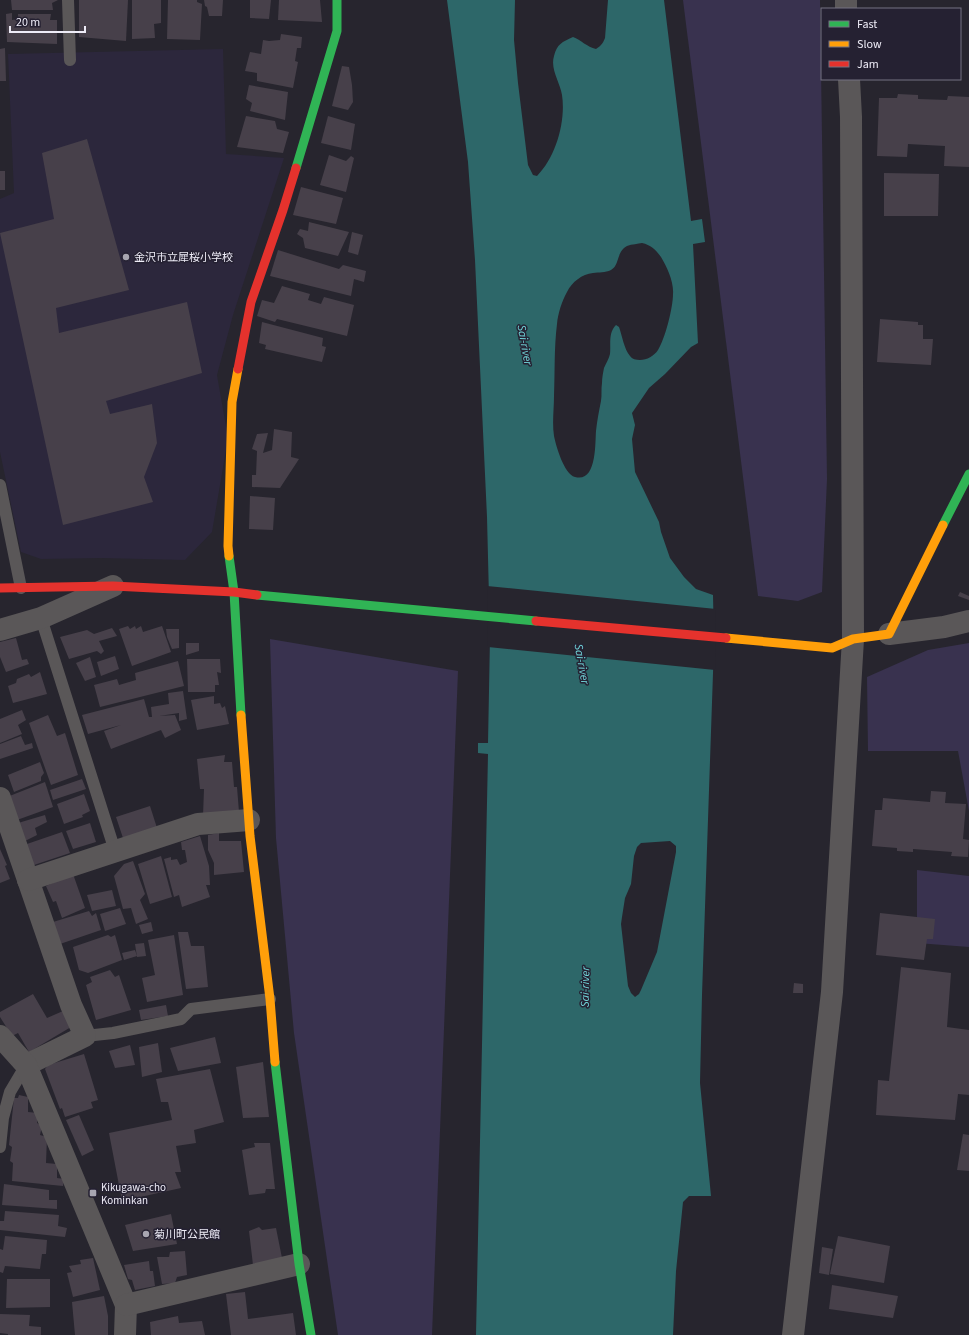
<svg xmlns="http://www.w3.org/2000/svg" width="969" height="1335" viewBox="0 0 969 1335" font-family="'Source Sans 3','Noto Sans JP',sans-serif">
<rect width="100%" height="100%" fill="#27252e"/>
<path fill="#2c273c" d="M223,49L226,154L284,158L233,315L217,375L228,438L212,532L185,560L101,558L41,559L21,552L0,452V199L14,193L8,54Z"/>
<g fill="#39324f">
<path d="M683,0H820L827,479L822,592L798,601L758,596Z"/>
<path d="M270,639L458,671L432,1335H338L294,1033L276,838Z"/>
<path d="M969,643V811L958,751H868L867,677L928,650Z"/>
<path d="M917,870L969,876V947L917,943Z"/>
</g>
<path fill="#2d6769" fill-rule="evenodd" d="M447,0H515L514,40L518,83L528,165L533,175L537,176C556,157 566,121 562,95C560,82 550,69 554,56C557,44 562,42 573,37C581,40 587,47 596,49C601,46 603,43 605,38L608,0H664L691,221L702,219L705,242L693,244L698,343L691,347L665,374L649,388L632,413L635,425L632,439L635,472L659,522L661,532L670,558L684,577L696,589L713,595L714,644L702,995L700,1083L711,1196H689L683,1202L676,1271L673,1335H476L488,754L478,753V743H488L490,638L487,517L475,260L468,162ZM642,243C651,245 656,250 661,257C667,267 674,282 673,294C673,308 665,339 658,350C654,356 647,360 640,360C636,360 632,359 630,356C624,349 622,335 619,327L616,325C608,333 611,344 610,354C609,359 606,363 604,368C603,373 602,378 602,383C601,389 602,395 601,401C599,411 597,421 596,431C595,443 597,483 575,477C564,474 556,446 554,436C552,423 554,409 554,396C555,372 554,348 557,324C558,313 562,301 567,292C572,282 582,274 593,273C599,272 605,273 611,270C620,265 616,252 627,246C632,244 638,244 642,243ZM670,841L676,846V852L657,952L641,990L639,994L635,997L631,993L628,986L621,924L622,917L625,898L631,884L634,856L637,847L641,843Z"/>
<path fill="#27252e" d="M487,586L716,609L715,670L488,647Z"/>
<g fill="#47404a">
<path d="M11,0H58L52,3L53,10H12Z"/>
<path d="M79,0H128L126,41L79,37Z"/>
<path d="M132,0H161V23L154,24L155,38L132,39Z"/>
<path d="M168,0H197V2L202,4L200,40L167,39Z"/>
<path d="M204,0H223L222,16H209L207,7L205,6Z"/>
<path d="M250,0H271L269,19L250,18Z"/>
<path d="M279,0H320L322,22L278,20Z"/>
<path d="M12,13V20L18,19V14H51L50,20H57V44L7,42L6,14Z"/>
<path d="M281,34L302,37L301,48H297L295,61L298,62L293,88L257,81V73L245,71L250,52L261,54L263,40L269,41L280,40Z"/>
<path d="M5,48L6,81H0V49Z"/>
<path d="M342,66L349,67L352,85L353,102L348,110L332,106Z"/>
<path d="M249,85L288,92L285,120L250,111L252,103L246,99Z"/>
<path d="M898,94L918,95V99L947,100L948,96L969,97V167L944,166L945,146L908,144L907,157L877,156L879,98H897Z"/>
<path d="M246,116L275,121L277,129L289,132L283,153L237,147Z"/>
<path d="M328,116L355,124L351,150L321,143Z"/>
<path d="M87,139L129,290L56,308L59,333L187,302L202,373L106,401L110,414L152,404L157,443L144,477L153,502L63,525L0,233L54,219L42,153Z"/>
<path d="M329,155L346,161L351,156L354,158L346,192L320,185Z"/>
<rect x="0" y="171" width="5" height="19"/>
<path d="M884,173L939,174L938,216H884Z"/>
<path d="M301,187L343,198L336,224L293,215Z"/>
<path d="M309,222L349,232L338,256L305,248L303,238L297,234L300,229L308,231Z"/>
<path d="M352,232L363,235L358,255L348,252Z"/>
<path d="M278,250L339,269L343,265L366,271L364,282L354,279L351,296L270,276Z"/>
<path d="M282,286L310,294L308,300L321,304L324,297L354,305L347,336L277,319L275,322L257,316L262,300L274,303Z"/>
<path d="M880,319L918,322V325H923V339H933L931,365L877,362Z"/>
<path d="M262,322L323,338L322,346L326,347L322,362L265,349L266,345L259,343Z"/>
<path d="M274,429L292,432L291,457L299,459L280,488L252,487V475H256L257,451L252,449L257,434L268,433L263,453L272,450Z"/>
<path d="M250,496L275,498L273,530L249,529Z"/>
<path d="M960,592L969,596V600L958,596Z"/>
<path d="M128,626L130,629L135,626L136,629L141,626L143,632L162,626L171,652L132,666L119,629Z"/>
<path d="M112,628L117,636L99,641L104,651L101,654L97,651L69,659L60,637L87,630L94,634Z"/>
<path d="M166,629H179V648L172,649L167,637Z"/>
<path d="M16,638L22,660L27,659L29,664L6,672L0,657V642Z"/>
<path d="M186,643H199V651L186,655Z"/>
<path d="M115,656L119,669L101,676L97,662Z"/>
<path d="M90,657L96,677L85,681L76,663Z"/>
<path d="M187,659H220L221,673L217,672L219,685H215V692H188Z"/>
<path d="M178,661L184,686L100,707L94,685L117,679L119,685L136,680L135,673Z"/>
<path d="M40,672L47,694L13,703L8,686L16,683L17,679L29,674L31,677Z"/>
<path d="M183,691L187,719L179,721V713L159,716L175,715L181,730L165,738L161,730L111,749L104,731L121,725L88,734L82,715L144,699L149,717H152L151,707L169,704L168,693Z"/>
<path d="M214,696V704L220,703L222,708L225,706L229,724L197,730L191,700Z"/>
<path d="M22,710L26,720L18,725L22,734L0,743V719Z"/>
<path d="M48,715L57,736L65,733L78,775L51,785L29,723Z"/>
<path d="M21,736L25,745L32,743L33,748L0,759V744Z"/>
<path d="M225,755L224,762H232L234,787H237L239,812L203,816L204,789H200L197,759Z"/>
<path d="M40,762L44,773L41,777V781L14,792L8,775Z"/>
<path d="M82,779L86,789L53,800L50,790Z"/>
<path d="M45,782L53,807L17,820L7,797Z"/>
<path d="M931,791L946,792L945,803L966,804L963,839L969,840L968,857L951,856L952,852L913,849V852L897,851V848L872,846L875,810H882L883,798L930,802Z"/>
<path d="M84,794L90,811L82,815L83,817L64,824L57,804Z"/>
<path d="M150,806L157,828L123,838L116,817Z"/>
<path d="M45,815L47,822L35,828L37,835L25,841L18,823Z"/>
<path d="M90,823L96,842L73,849L66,831Z"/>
<path d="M62,832L70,853L31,866L24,845Z"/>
<path d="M219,833V841H241L244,872L214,875V863L208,850V835Z"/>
<path d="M200,836L209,866L210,885H206L210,897L182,907L179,895L174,897L164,859L171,857V860L177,859L180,865L187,862L185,850H182L181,842Z"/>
<path d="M0,849L7,865L5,866L10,879L0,883Z"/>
<path d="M161,856L172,897L150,904L138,864Z"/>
<path d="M133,861L145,894L140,900L148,919L136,924L131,908L123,909L114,876L124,864Z"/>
<path d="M73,874L85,908L62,918L56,901L53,902L46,886Z"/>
<path d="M112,890L116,906L92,911L87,895Z"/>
<path d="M120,908L126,924L105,931L100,914Z"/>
<path d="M89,911L92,916L96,913L101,930L60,944L53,922Z"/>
<path d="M880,913L935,919L933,939H927L924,960L876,955Z"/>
<path d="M151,922L153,931L142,934L139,925Z"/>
<path d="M178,932H188L191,946H204L208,987L186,989Z"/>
<path d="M108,935L111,937L115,935L122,960L88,973L79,970L73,947Z"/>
<path d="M174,935L183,995L147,1002L142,978L155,975L148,940Z"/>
<path d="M144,943L146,956L137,957L135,944Z"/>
<path d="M135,950L137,956L124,960L122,953Z"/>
<path d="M901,967L951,973L947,1027L969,1030V1095L958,1094L955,1120L876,1115L878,1080L889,1081Z"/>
<path d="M110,970L115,977L119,975L131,1010L96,1020L86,985L92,982L90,977Z"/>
<path d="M794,983L803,984V993H793Z"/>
<path d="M33,994L47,1018L63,1011L71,1027L29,1052L18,1033L12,1036L0,1017V1012Z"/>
<path d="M166,1005L168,1016L141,1020L139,1010Z"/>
<path d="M215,1037L221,1063L178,1071L170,1048Z"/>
<path d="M158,1043L162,1072L142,1077L139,1047Z"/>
<path d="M130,1045L135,1065L115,1068L109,1051Z"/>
<path d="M84,1054L98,1100L91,1102L93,1108L65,1117L62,1108L60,1109L45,1069L48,1065Z"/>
<path d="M263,1062L269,1117L243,1118L236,1067Z"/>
<path d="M210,1069L224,1122L194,1130L196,1143L176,1146L181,1172H175L181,1188L122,1201L109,1133L172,1120L168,1102H161L156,1079Z"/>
<path d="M19,1095L28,1097V1112L38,1113L37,1123L42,1126L40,1135L47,1137L46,1163L57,1164V1178L64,1179L63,1186L12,1181L13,1163L10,1161L12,1147L9,1145L14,1098H18Z"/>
<path d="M79,1115L94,1150L82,1156L66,1120Z"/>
<path d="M963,1134L969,1135V1171L957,1170Z"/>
<path d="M254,1143H270L275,1189H266L265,1193L249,1195L242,1150L255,1147Z"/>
<path d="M4,1184L49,1190V1200H57V1209L2,1205Z"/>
<path d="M5,1211L59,1215L58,1226L67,1228L65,1237L0,1230V1221H4Z"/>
<path d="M171,1214L177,1244L133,1251L125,1225Z"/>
<path d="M259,1227L262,1230L276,1228L282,1258L253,1265L249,1231Z"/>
<path d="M5,1236L47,1240L46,1254H42L40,1269L5,1266L3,1273L0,1272V1249L3,1250Z"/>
<path d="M838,1236L890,1246L884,1283L830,1274Z"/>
<path d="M822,1247L833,1249L829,1275L819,1273Z"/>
<path d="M185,1251L187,1275L177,1277L175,1283L162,1284L157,1257H169L170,1252Z"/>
<path d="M93,1258L100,1290L73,1297L67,1273L72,1272L69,1266L81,1264L80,1260Z"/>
<path d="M149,1261L150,1271H153L155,1286L135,1290L132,1280L128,1279L124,1265Z"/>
<path d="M7,1279H50V1307L6,1308Z"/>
<path d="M832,1285L898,1296L893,1318L829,1309Z"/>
<path d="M245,1292L248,1319L293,1313L296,1335H231L226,1294Z"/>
<path d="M104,1296L108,1316V1335H75L72,1302Z"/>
<path d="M0,1314L30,1315L29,1326L41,1327V1335H8V1334L0,1333Z"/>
<path d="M178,1316L179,1323L202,1321L205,1335H151L150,1322Z"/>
</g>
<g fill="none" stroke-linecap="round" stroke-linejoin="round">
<g stroke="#5a5758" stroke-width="12">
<path d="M68,0L70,60"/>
<path d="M0,485L21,588"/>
<path d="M41,618L115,851"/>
<path d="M85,1036L113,1033L181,1019L191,1009L270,999"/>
<path d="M0,1147L3,1118L10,1092L26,1065"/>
</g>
<g stroke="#5a5758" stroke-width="22">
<path d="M846,0V9"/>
<path d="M0,630L41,618L113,586"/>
<path d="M889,634L944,627L969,621"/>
<path d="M0,798L71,1005L85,1036L26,1065"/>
<path d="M28,880L198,824L249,820"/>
<path d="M0,1036L26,1065L126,1305L125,1335"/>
<path d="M126,1305L299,1264"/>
<path d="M793,1335L832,992L853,639L851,117L849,79"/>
</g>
<g stroke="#30b455" stroke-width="9">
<path d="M296,168L337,31V0"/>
<path d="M943,525L969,474"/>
<path d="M229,556L234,592L241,715"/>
<path d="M257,595L536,621"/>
<path d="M275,1062L299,1264L311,1335"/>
</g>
<g stroke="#ff9f0a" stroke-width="9">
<path d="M229,556L228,546L232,402L238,369"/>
<path d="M726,638L832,648L853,639L889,634L943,525"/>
<path d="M241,715L250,836L270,999L275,1062"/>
</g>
<g stroke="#e5322d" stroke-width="9">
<path d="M238,369L251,302L283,210L296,168"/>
<path d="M0,588L113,586L234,592L257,595"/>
<path d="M536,621L726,638"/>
</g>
</g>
<g fill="#a8a6b1" stroke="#252132" stroke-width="1.5">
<circle cx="126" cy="257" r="4"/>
<rect x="89" y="1189" width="8" height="8" rx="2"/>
<circle cx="146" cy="1234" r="4"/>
</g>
<g text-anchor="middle" stroke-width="3" stroke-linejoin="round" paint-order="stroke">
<g font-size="11" fill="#eeecf7" stroke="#252132" text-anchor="start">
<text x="134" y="261">金沢市立犀桜小学校</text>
<text x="101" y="1191">Kikugawa-cho<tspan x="101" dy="13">Kominkan</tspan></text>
<text x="154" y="1238">菊川町公民館</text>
</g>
<g font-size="12" font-style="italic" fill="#71d5d9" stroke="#252132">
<text transform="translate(525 345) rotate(80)" y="4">Sai-river</text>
<text transform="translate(582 664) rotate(80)" y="4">Sai-river</text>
<text transform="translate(585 987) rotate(-89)" y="4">Sai-river</text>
</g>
</g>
<rect x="821" y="8" width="140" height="72" fill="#252132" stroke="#757281"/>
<rect x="829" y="21" width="20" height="6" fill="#30b455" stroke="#757281"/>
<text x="857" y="28" font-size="12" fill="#eeecf7">Fast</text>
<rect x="829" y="41" width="20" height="6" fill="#ff9f0a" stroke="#757281"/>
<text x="857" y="48" font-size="12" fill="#eeecf7">Slow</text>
<rect x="829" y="61" width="20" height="6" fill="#e5322d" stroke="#757281"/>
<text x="857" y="68" font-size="12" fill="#eeecf7">Jam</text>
<path d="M10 26v6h75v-6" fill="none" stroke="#eeecf7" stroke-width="2"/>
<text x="16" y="26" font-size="12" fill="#eeecf7" stroke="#252132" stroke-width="3" paint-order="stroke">20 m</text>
</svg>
